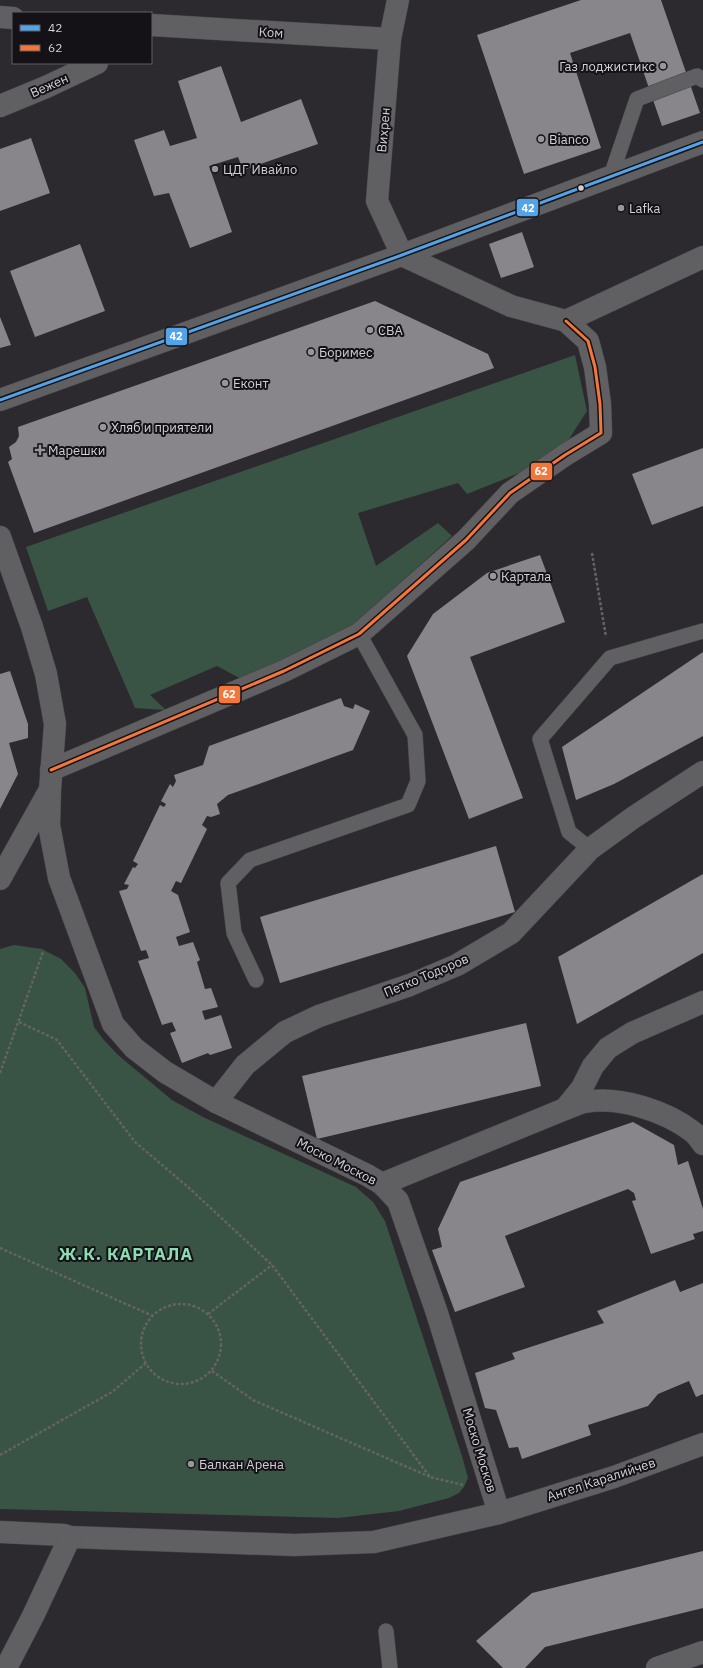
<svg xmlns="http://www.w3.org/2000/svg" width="703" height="1668" viewBox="0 0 703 1668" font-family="'IBM Plex Sans',sans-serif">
<rect width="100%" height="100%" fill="#2c2a2f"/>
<g fill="#395345">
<path d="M575,355L587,411L557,458L467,494L458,483L358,513L376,566L438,523L452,536L349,629L249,683L217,666L150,695L166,710L135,708L87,597L48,611L26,547Z"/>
<path d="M14,945L42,949L61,959L75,973L85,988L94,1027L103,1039L118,1055L172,1100L203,1117L356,1187L373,1202L385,1221L462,1456L468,1478L464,1487L459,1493L449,1498L399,1511L338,1518L0,1509V949Z"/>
</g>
<g fill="#88868a">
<path d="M581,0H661L700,113L662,126L630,33L570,53L601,148L524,174L477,35Z"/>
<path d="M221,66L241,122L301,99L318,144L243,170L238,157L209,166L232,232L190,248L169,193L154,196L134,140L164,130L170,146L197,138L178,81Z"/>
<path d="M31,138L50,193L0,211V149Z"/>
<path d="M522,232L534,267L501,278L489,244Z"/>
<path d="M80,244L105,311L35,337L10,271Z"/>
<path d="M375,301L488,354L494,368L34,533L8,462L12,459L9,447L16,442L19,436L18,427Z"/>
<path d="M0,317L11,345L0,348Z"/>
<path d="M703,448V506L652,525L632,474Z"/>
<path d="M540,555L565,622L470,657L523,798L469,819L407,656L433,614L487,573Z"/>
<path d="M703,652V736L614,784L576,800L562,747Z"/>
<path d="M10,671L28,724V738L9,743L18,774L0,809V674Z"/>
<path d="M341,698L344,706L353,709L355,704L370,711L353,750L228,795L217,804L220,814L211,817L207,816L202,825L207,829L181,883L176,881L171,891L178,895L190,932L176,937L179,946L193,942L200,960L197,962L205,989L211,988L218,1007L202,1011L205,1020L221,1015L232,1048L210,1055L208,1053L182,1063L170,1033L176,1031L172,1022L162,1025L138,961L149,958L146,950L141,951L119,891L127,889L129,885L124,884L133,867L135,868L138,864L133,861L160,805L164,807L166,804L161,801L170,784L173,787L176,781L174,775L203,765L209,746Z"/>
<path d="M496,846L515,912L280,983L260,917Z"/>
<path d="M703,874V953L577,1024L558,957Z"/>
<path d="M526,1023L541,1086L317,1139L302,1076Z"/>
<path d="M633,1122L674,1145L678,1165L688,1161L703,1209V1231L693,1234L695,1239L651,1254L632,1201L636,1200L634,1193L628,1189L505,1236L525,1287L455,1312L432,1250L442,1247L438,1229L460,1182Z"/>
<path d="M675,1280L680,1292L703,1283V1394L696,1397L689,1381L658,1394L648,1406L588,1425L591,1435L522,1459L518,1447L509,1448L496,1410L485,1408L475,1373L515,1359L512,1353L604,1323L597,1311Z"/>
<path d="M703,1551V1608L545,1647L525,1668H503L476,1641L532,1593Z"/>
</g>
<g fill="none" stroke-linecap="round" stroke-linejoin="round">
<defs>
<g id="service">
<path d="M611,176L637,99L697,76L703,80"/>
<path d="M590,849L569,832L540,739L610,658L703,631"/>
<path d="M256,980L234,933L228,883L250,860L408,805L418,781L415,735L359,634"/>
<path d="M386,1631L390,1668"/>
</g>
<g id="minor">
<path d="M398,0L390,39L377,201L402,255"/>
<path d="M0,17L13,18"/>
<path d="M151,25L390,39"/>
<path d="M0,106L46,87L97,63"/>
<path d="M402,255L511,306L566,321L703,257"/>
<path d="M0,400L402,255L703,142"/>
<path d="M0,537L32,627L46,674L55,724L50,790L49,825L59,878L113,1024L134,1048L165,1072L216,1102L367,1175L382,1184L398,1201L437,1313L499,1513"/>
<path d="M51,770L284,671L359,634L466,540L510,493L565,455L601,433L600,404L595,367L588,341L566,321"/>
<path d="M0,879L48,793"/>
<path d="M216,1102L245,1065L285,1032L319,1016L410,985L457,965L511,933L590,849L634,817L703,772"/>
<path d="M565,1109C572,1107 579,1103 585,1102C620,1096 666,1111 693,1132C697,1135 700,1140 703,1144"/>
<path d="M382,1184L565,1109L582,1088L593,1066L608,1048L632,1033L703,1002"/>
<path d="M0,1532L64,1535L70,1537L294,1545L374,1542L499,1513L614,1477L703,1444"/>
<path d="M6,1668L33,1616L70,1537"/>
<path d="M657,1668L703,1652"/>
</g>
</defs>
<use href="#service" stroke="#464549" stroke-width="16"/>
<use href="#minor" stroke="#464549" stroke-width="23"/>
<g stroke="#646365" stroke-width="2.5" stroke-dasharray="3 2" stroke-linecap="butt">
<path d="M592,553L606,637"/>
<path d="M19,1022L57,1040L135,1142L188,1187L272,1265L430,1477L463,1485"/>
<path d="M0,1073L43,952"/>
<path d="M0,1248L153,1316"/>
<circle cx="181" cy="1344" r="40"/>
<path d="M208,1314L272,1265"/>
<path d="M212,1371L253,1400L430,1477"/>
<path d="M0,1455L112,1392L146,1363"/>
</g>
<use href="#service" stroke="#605f62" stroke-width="15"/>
<use href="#minor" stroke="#605f62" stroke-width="22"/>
<defs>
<path id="bus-1" d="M0,400L402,255L703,142"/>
<path id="bus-2" d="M51,770L284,671L359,634L466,540L510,493L565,455L601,433L600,404L595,367L588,341L566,321"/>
</defs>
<use href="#bus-1" stroke="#141216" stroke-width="6"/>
<use href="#bus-2" stroke="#141216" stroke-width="6"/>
<use href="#bus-1" stroke="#53a3e8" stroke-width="3"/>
<use href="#bus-2" stroke="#f5763a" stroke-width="3"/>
</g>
<g fill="#98969b" stroke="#141216" stroke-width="1.5">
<circle cx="663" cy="66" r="4"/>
<circle cx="541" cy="139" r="4"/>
<circle cx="215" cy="169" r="4"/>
<circle cx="621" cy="208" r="4"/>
<circle cx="370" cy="330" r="4"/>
<circle cx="311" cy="352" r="4"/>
<circle cx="225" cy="383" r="4"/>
<circle cx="103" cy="427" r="4"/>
<path d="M38 444h4v4h4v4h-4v4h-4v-4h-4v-4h4z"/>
<circle cx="493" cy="576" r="4"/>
<circle cx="191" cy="1464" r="4"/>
</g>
<circle fill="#d2d0d5" stroke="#141216" stroke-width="1.5" cx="581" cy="188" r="3.5"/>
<g text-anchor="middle" stroke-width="4" stroke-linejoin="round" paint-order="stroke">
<g font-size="13" fill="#d2d0d5" stroke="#141216">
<text transform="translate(271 32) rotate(3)" y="5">Ком</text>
<text transform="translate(49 85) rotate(-24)" y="5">Вежен</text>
<text transform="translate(383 130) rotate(-85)" y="5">Вихрен</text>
<text transform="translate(426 975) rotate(-23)" y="5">Петко Тодоров</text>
<text transform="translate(337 1161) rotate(27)" y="5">Моско Москов</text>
<text transform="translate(480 1450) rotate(73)" y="5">Моско Москов</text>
<text transform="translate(601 1479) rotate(-18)" y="5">Ангел Каралийчев</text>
</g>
<g font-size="13" fill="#d2d0d5" stroke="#141216" text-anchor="start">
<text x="655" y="71" text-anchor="end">Газ лоджистикс</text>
<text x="549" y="144">Bianco</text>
<text x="223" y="174">ЦДГ Ивайло</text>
<text x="629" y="213">Lafka</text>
<text x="378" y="335">CBA</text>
<text x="319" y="357">Боримес</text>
<text x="233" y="388">Еконт</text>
<text x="111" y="432">Хляб и приятели</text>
<text x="48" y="455">Марешки</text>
<text x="501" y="581">Картала</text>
<text x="199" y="1469">Балкан Арена</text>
</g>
<g font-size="17" font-weight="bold" letter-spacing="1" fill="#8bdcb1" stroke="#141216">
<text x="126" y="1260">Ж.К. КАРТАЛА</text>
</g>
</g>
<g stroke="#141216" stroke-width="1.5">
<rect x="516" y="198" width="23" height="19" rx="4" fill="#53a3e8"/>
<rect x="165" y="327" width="23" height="19" rx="4" fill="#53a3e8"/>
<rect x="530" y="462" width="23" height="19" rx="4" fill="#f5763a"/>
<rect x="218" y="685" width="23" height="19" rx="4" fill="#f5763a"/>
</g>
<g font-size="11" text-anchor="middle" font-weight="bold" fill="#fff">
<text x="528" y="212">42</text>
<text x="176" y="340">42</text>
<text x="541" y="475">62</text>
<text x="229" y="698">62</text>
</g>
<rect x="12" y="12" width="140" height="52" fill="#141216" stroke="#605e62"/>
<rect x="20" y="25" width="20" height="6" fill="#53a3e8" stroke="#605e62"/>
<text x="48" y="32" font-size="12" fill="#d2d0d5">42</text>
<rect x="20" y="45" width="20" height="6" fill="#f5763a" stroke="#605e62"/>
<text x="48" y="52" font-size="12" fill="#d2d0d5">62</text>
</svg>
